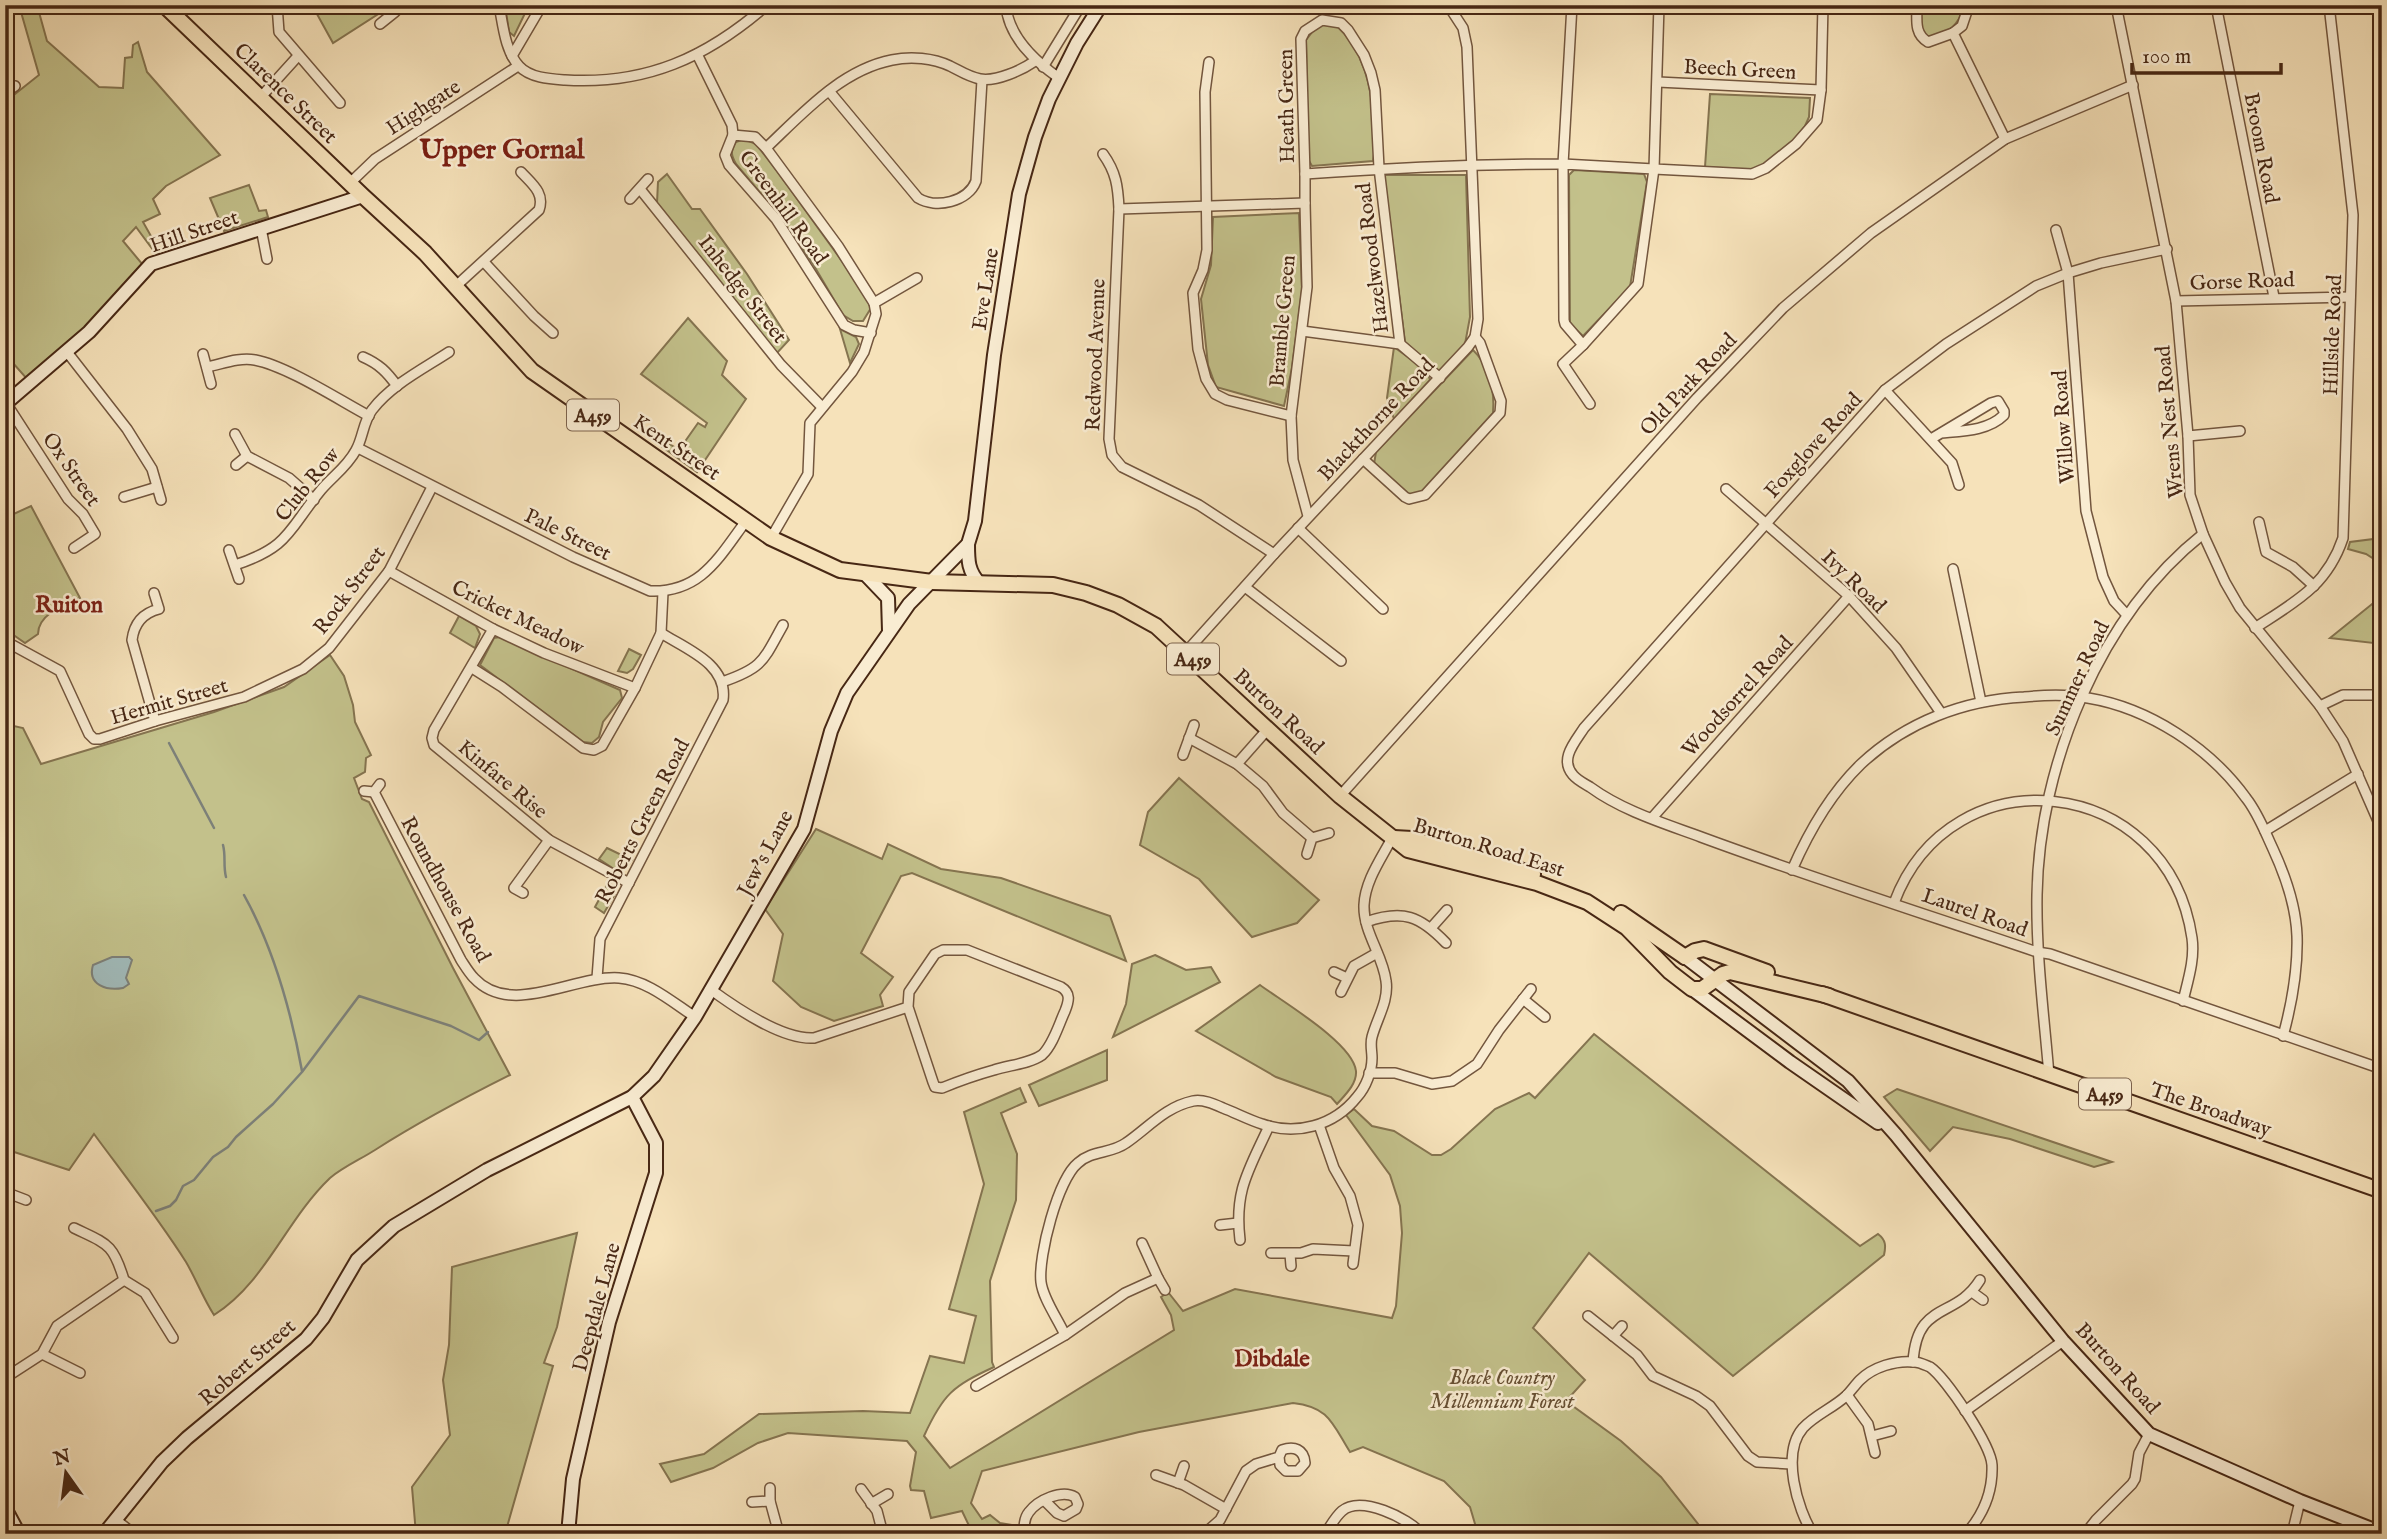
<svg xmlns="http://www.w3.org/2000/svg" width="2387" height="1539" viewBox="0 0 2387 1539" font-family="'IM FELL English',serif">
<rect width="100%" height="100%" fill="#f6e2ba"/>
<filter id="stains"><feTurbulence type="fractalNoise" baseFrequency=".00286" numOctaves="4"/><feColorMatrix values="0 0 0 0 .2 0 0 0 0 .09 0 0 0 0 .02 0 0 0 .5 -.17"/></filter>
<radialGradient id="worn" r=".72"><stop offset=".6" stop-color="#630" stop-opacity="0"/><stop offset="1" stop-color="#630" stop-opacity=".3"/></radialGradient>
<g fill="#c3c18b" stroke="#857450" stroke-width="2">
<path d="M19,5H37L47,41L99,87L123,88L125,58L132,57L133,45L138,42L147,72L220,155L166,186L153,199L160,214L143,222L160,252L156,254L136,227L123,241L143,265L73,343L27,379L5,354V102L39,75Z"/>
<path d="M312,5H385L386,9L333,43Z"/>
<path d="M505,5H529L514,36L509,32Z"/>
<path d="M1920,5H1964C1960,24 1946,39 1926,36L1921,29Z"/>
<path d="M1322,25H1336C1364,51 1371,85 1374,122C1375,135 1376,148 1373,161L1312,166L1308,159L1306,40L1313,31Z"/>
<path d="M1710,94L1810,98L1809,117L1805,126L1793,141L1758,170L1705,167Z"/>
<path d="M744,139L756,144L777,171L870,300L871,308L863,321H853L843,315L813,264L779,215L736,164C731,155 730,151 736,142Z"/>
<path d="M1574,170L1644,174L1647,182L1630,287L1583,336L1570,324L1569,175Z"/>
<path d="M667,174L692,209H700L747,274L789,340L777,353L657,203L658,182Z"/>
<path d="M1384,175H1466L1470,317L1465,344L1438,372L1405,342Z"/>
<path d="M249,185L259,211L266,210L268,217L224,231L210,198Z"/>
<path d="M1299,213L1302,290L1292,368L1284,406L1216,387L1208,365L1201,299L1211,265L1213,217Z"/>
<path d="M688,318L727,361L722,375L746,399L697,472L657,443L660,438L679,450L698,423L705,427L707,423L641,374Z"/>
<path d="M840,329L856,337L859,344L850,363Z"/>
<path d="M1394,347L1427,371L1430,380L1394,419L1387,398Z"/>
<path d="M1473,350C1489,365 1495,391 1493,413L1421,492L1414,495L1407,493L1374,464L1376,452Z"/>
<path d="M31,506L80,598C64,605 38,614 38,634L25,643L5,629V518Z"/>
<path d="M2382,534V572L2377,566V561L2366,554L2348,549L2350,542L2381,538Z"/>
<path d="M2382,596V644L2330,638Z"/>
<path d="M459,616L476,626L480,634L475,648L450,633Z"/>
<path d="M500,637L620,690L622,698L603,722L599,737L592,743L583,742L480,665L494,638Z"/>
<path d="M629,649L641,655L633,669L627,673L618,671Z"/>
<path d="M330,655L344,676L353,705L355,722L371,755L366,758L365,772L354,778L362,799L369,802L453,968L510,1075C464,1098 419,1122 375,1150C361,1159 343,1167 330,1178C285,1221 266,1282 214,1315C203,1298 196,1279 186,1262C158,1218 125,1176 94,1134L69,1170L5,1149V1070L14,1023L5,1019V724L23,728L41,764L214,712L284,687Z"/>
<path d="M1179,778L1319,900L1297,923L1252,937L1199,879L1140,845L1148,812Z"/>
<path d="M816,829L882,859L888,844L941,869L1001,878L1110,916L1126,961L912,873L901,876L861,953L893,977L880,995L883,1006L834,1021L801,1007L773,981L783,934L765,909Z"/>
<path d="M607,848L632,860L625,868L614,869L599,859Z"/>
<path d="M608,883L616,887L615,894L604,913L595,907Z"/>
<path d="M1155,955L1186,970L1211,967L1220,982L1113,1037L1126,1004L1132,964Z"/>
<path d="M1260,985C1283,1002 1353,1043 1356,1071C1357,1084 1345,1095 1337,1104L1331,1097L1276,1077L1196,1031Z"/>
<path d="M1594,1034L1860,1246L1878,1234C1886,1240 1886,1246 1884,1255L1733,1376L1589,1253L1533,1328L1585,1380L1566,1401L1621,1441L1661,1477L1698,1524L1699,1534H1478L1470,1507L1444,1481L1363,1447L1350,1452C1332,1423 1329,1407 1293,1403L1139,1432L982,1471L971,1503L982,1519L990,1515L1000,1523L1018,1526V1534H973L962,1511L931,1518L924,1491L911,1490L910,1486L916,1452L907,1441L788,1433L758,1443L713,1468L671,1482L660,1464L704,1454L759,1414L863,1411L910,1413L930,1356L964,1363L976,1316L949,1309L984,1184L964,1112L1020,1088L1026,1102L1001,1113L1017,1154L1016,1200L990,1281L992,1362L994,1367C953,1386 943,1394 924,1436L950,1468L1174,1330L1171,1315L1161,1297L1168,1292L1183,1311L1235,1289L1392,1318L1396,1306L1402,1233L1400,1206L1390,1175L1346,1115L1354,1109L1372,1126L1394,1131L1432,1155H1441L1451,1149L1495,1109L1529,1093L1535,1098Z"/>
<path d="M1107,1050V1080L1039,1106L1029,1085Z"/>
<path d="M1897,1089L2112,1162L2094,1167L2010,1139L1953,1127L1930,1151L1884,1097Z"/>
<path d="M577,1233L557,1327L544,1363L553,1366L505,1534H416L412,1487L450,1435L443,1380L449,1345L452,1267Z"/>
</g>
<path fill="#a1bbbb" stroke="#7d8078" stroke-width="2" d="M112,957H129L132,960L126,978L129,984L123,988C107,991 87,985 93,965Z"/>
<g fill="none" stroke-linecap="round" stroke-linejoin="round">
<g stroke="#7d8078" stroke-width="2.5">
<path d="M169,743L214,828"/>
<path d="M223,845C226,856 223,866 226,877"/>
<path d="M244,895C274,949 291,1011 302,1071"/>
<path d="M156,1211L170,1206L176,1200L183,1186L194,1180L213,1157L228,1147L236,1137L273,1104L302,1072L359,996L451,1026L479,1040L488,1032"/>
</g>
<defs>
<g id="street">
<path d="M277,5L279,32L340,103"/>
<path d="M499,5C503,25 505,51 519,66C530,78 550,79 565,80C646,85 706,58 767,5"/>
<path d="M1006,5C1008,37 1035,61 1059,78"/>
<path d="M1659,5L1654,169L1752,174L1766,168L1796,144L1817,120L1821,90L1823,5"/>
<path d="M1917,5C1917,20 1914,34 1928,42L1953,33"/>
<path d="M1969,5L1962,26L1953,33L2005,139"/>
<path d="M2116,5L2176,301L2188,436L2190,495L2203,534L2225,582L2240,608L2320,706L2343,741L2382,830"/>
<path d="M2216,5L2274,297"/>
<path d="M380,24L395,12L391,5"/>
<path d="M697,54L732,125L733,135"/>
<path d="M512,56L542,5"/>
<path d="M1209,62L1205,92L1207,250L1203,270L1193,293L1198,349L1206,379L1215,394L1227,400L1291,416"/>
<path d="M1043,67L1081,5"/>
<path d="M1658,82L1821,90"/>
<path d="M829,91L918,198C936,209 968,202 976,181L982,80"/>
<path d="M5,93L15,86"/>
<path d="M260,98L298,56"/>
<path d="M766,148C802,114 841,70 892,60C911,56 933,58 950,66C960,71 969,77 980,79C996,82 1022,70 1035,61"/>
<path d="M1103,154C1116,172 1118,186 1119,209L1109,439L1112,455L1122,467L1199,505L1274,554"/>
<path d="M1563,164L1654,169L1638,284L1583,345L1565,324L1564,320Z"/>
<path d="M1305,174V203"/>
<path d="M350,183L375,159L518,66"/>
<path d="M640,189L781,365L822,407"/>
<path d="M630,199L648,179"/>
<path d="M1119,209L1305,203L1307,287L1291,416L1293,460L1308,516"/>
<path d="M261,228L267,259"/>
<path d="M2056,230L2068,273L2086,511L2103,577L2114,601L2127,615"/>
<path d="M2167,249L2101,263L2068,273L2036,286L1946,344L1885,390L1584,728C1575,742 1559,759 1573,775C1577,780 1585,784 1590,787C1623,811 1663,823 1701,837C1812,878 1925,914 2037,952L2050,954L2382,1069"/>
<path d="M484,262L534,316L553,333"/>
<path d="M456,286L539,210C545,193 532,184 521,172"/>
<path d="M2176,301L2350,297"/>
<path d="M1302,331L1400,344L1440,378"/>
<path d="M871,333L854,330L844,325L776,219L729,165L725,155L733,135L755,137L766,148L838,246L874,303"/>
<path d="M1400,344L1379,168L1375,90L1371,73L1364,55L1348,30L1341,23L1322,20L1305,31L1301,39L1305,174C1391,168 1477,164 1563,164L1572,5"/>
<path d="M1583,345L1563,364L1590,404"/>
<path d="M67,352L127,429L152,469L161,500"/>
<path d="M203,354L211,384"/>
<path d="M363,357C379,364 387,372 397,386"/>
<path d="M207,367C222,364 239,357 255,360C287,366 339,400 369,416"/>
<path d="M1885,390L1952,463L1959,485"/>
<path d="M6,403L68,499L83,514L95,534L74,548"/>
<path d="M235,434L247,456L289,478L314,500"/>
<path d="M2188,436L2240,431"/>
<path d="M1931,439L1991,403L1998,401L2004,411V415C1988,431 1962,431 1941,433"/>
<path d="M358,448L573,557L650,591C701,593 719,557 746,521"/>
<path d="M1363,459L1405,497L1409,499L1425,495L1500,413L1501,401L1480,343L1475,337"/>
<path d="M236,465L247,456"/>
<path d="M1726,489L1849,596L1896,648L1941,713"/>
<path d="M124,497L157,487"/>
<path d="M2259,522L2266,552L2293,567L2314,586"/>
<path d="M1298,528L1383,609"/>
<path d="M771,538L808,474L810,423L852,372L864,352L876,314L874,303L917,278"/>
<path d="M229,550L239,579"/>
<path d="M235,565C290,547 288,530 321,490C333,476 347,467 356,450C363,438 363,422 372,410C391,385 423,369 449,352"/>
<path d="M1953,569L1981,702"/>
<path d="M389,571L493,629L544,653L635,688"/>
<path d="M1245,587L1341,661"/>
<path d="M154,593L159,609C143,613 134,624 132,640L155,721"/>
<path d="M2255,628C2295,602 2327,586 2343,538L2353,215L2329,5"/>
<path d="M493,629L434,730L432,738L434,745L549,840L629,883"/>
<path d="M5,641L60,671L89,734L94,739H100L155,721L244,697L303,669L329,648L389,571L432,487"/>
<path d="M1186,652L1274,554L1468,347L1475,337L1478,319L1467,47L1463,28L1448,5"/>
<path d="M472,668L502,687L583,748L594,750L602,746L635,688L661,633L663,592"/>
<path d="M722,682C763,668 763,661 783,625"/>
<path d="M2320,706L2343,695H2382"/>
<path d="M1189,738L1237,764L1263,786L1283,813L1312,838"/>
<path d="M1183,755L1194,725"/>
<path d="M1237,764L1267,730"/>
<path d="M364,791L374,792L380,784"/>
<path d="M374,792L461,960C465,966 469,973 474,978C511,1018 573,975 619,978C647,980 672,1002 695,1017"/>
<path d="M1340,796L1697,398L1783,308L1871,233L2005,139L2133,85"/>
<path d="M1652,818L1849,596"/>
<path d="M2265,831L2358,774"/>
<path d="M1307,854L1312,838L1329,833"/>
<path d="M1792,870C1809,831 1830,794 1861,764C1906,722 1964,700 2024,697C2045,695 2067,694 2088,698C2149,708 2210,748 2246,798C2258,813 2265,832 2273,849C2285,875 2296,907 2297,936C2298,969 2292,1003 2283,1036"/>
<path d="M523,893L514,888L549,840"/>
<path d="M1894,903C1951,750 2168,774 2192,938C2195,959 2188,980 2183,1001"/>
<path d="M1366,922C1403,909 1420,916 1446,943"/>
<path d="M1431,928L1447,910"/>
<path d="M1334,972L1347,978"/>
<path d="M597,978L600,939L723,700C728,664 686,649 661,633"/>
<path d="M710,989C736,1008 782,1040 814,1038L908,1007L909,992L935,954L943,950H967L1061,987C1071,993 1069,1001 1065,1011C1059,1024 1053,1045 1042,1055C1029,1064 1009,1065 994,1070C976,1075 959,1081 942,1088L935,1087L933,1082L908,1007"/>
<path d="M1341,992L1354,966L1377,953"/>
<path d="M1523,999L1545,1017"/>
<path d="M1369,1073H1395L1432,1084L1452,1081L1477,1064L1499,1030L1531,989"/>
<path d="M2049,1075C2044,1015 2036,955 2037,895C2039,764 2100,616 2203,534"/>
<path d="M1319,1125L1334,1168L1350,1196L1358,1225L1353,1264"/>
<path d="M5,1187L9,1180"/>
<path d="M5,1192L26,1200"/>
<path d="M1220,1225L1238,1223"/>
<path d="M1240,1240C1234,1190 1249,1170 1269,1126"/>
<path d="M1271,1253H1301L1313,1249L1354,1251"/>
<path d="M1290,1254L1291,1266"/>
<path d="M5,1255L7,1256"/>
<path d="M1158,1278L1165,1290"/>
<path d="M124,1280L145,1293L173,1338"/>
<path d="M1972,1292L1983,1300"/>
<path d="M1588,1316L1637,1355L1653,1376L1696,1396L1710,1406L1748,1456L1757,1462L1791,1464"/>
<path d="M1065,1335C1058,1319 1043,1299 1041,1282C1038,1256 1058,1179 1078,1163C1092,1150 1111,1154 1126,1143C1148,1128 1165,1107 1193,1101C1203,1099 1214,1104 1223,1108C1236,1113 1249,1120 1262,1124C1296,1136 1334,1126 1357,1097C1366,1087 1372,1071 1372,1058C1372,1051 1370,1044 1372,1037C1377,1018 1389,1001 1386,981C1383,955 1363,932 1364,905C1365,881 1381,859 1392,838"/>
<path d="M1613,1336L1622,1326"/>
<path d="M42,1354L80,1373"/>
<path d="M1913,1362C1917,1300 1955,1320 1980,1280"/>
<path d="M5,1378L42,1354L57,1326L124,1280C113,1243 107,1244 74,1228"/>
<path d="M976,1386L1065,1335L1125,1293L1158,1278L1142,1243"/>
<path d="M1847,1395L1868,1424L1875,1453"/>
<path d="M1965,1411L2063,1341"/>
<path d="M1872,1436L1891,1431"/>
<path d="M1156,1475L1184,1485L1226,1509"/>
<path d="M1178,1483L1184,1466"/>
<path d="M770,1488V1501L779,1534"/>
<path d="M861,1489L877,1511L883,1534"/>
<path d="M752,1502L770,1501"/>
<path d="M871,1504L888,1494"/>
<path d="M116,1520L134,1534"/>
<path d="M676,1534L678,1530"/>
<path d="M1024,1534C1024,1526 1024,1518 1029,1512C1038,1500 1062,1489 1075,1497L1078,1504L1076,1509L1064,1516L1057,1513L1045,1501"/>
<path d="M1204,1534L1220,1520L1246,1471L1256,1464L1279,1457L1282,1450C1294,1446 1304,1449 1305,1463L1298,1471H1286L1280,1465L1279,1457"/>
<path d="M1325,1534C1330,1527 1335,1517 1342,1511C1361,1495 1408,1518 1422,1534"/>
<path d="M1813,1534C1797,1509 1781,1453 1803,1428C1815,1415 1833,1408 1846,1396C1851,1391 1855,1385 1860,1380C1873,1367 1896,1360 1914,1362C1919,1362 1925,1365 1930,1367C1946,1378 1991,1445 1992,1465C1993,1491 1983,1515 1966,1534"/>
<path d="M2085,1534L2096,1520L2132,1484L2135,1479L2139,1453L2149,1434"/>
<path d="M2292,1534L2300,1501"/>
</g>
<g id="secondary">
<path d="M5,404L89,332L151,264L363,196"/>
<path d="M968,544C968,561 968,571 980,584"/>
<path d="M866,575L888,598L889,631"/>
<path d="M1685,957L1848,1081L1896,1135L2063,1341L2149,1434L2300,1501L2382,1533"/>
<path d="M1692,989L1790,1062L1878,1123"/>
<path d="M5,1508L19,1534"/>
<path d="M104,1534L162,1462L187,1438L306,1339L323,1318L357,1260L394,1226L487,1170L632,1097L654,1076L695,1017L804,829L831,731L847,693L909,604L968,544L975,521L994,355L1019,194L1035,137L1049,99L1077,43L1101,5"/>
<path d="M568,1534L573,1479L609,1322L656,1173V1143L632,1097"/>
</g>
<g id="primary">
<path d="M164,5L363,196L425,253L532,371L771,538L840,570L932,582L1053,585L1086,593L1118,605L1156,626L1340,796L1408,850L1537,883L1587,902L1627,928L1670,972L1692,989H1702L1723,974L1730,972L1829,996"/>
<path d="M1394,838L1412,839L1533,874"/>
<path d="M1621,913L1685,957"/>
<path d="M1685,957L1695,951L1704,949L1767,972"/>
<path d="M1822,994L2382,1191"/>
</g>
</defs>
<use href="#street" stroke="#73563e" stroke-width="12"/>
<use href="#secondary" stroke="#472714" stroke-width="16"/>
<use href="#primary" stroke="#472714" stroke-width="18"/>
<use href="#street" stroke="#f9ecd2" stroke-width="9"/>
<use href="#secondary" stroke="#f9ecd2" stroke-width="12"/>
<use href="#primary" stroke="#f6e2ba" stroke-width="14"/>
</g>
<g text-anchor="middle" stroke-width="5" stroke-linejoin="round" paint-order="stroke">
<g fill="#f9ecd2" stroke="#7c624d" stroke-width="2">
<rect x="567" y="399.5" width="52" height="31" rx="5"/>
<rect x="1167" y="643.5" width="52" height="31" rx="5"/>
<rect x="2079" y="1078.5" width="52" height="31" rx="5"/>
</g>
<g font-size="19" font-weight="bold" fill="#472714">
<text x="593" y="422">A459</text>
<text x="1193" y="666">A459</text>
<text x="2105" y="1101">A459</text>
</g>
<g font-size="21" fill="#472714" stroke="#f9ecd2">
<text transform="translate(1740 69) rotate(3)" y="7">Beech Green</text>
<text transform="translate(286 93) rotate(44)" y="7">Clarence Street</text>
<text transform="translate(1286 106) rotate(-91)" y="7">Heath Green</text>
<text transform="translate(423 107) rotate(-33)" y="7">Highgate</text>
<text transform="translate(2262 148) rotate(79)" y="7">Broom Road</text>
<text transform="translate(784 207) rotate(54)" y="7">Greenhill Road</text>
<text transform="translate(194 231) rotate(-19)" y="7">Hill Street</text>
<text transform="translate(1372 258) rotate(-97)" y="7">Hazelwood Road</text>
<text transform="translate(2242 281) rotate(-2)" y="7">Gorse Road</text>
<text transform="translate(743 289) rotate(52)" y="7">Inhedge Street</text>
<text transform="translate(985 289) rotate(-81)" y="7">Eve Lane</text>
<text transform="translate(1282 321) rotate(-85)" y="7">Bramble Green</text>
<text transform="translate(2332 335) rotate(-88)" y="7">Hillside Road</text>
<text transform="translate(1095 355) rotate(-88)" y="7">Redwood Avenue</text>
<text transform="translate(1688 384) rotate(-47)" y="7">Old Park Road</text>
<text transform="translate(1376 419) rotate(-47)" y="7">Blackthorne Road</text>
<text transform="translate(2169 422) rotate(-95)" y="7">Wrens Nest Road</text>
<text transform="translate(2063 427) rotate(-94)" y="7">Willow Road</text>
<text transform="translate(1813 445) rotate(-48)" y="7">Foxglove Road</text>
<text transform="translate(677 447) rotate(34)" y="7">Kent Street</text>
<text transform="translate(72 469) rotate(55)" y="7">Ox Street</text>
<text transform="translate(307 484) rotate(-51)" y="7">Club Row</text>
<text transform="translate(568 534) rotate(26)" y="7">Pale Street</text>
<text transform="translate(1854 581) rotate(44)" y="7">Ivy Road</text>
<text transform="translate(349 590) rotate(-53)" y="7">Rock Street</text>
<text transform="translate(518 617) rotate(26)" y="7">Cricket Meadow</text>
<text transform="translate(2077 678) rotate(-65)" y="7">Summer Road</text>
<text transform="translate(1737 696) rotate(-48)" y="7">Woodsorrel Road</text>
<text transform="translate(169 701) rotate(-16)" y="7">Hermit Street</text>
<text transform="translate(1279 711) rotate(43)" y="7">Burton Road</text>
<text transform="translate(503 779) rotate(40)" y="7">Kinfare Rise</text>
<text transform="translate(642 821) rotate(-63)" y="7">Roberts Green Road</text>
<text transform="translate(1489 847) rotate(17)" y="7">Burton Road East</text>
<text transform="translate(765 853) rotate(-62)" y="7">Jew's Lane</text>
<text transform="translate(446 889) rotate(61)" y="7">Roundhouse Road</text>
<text transform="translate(1975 912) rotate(19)" y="7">Laurel Road</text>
<text transform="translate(2211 1109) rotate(19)" y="7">The Broadway</text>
<text transform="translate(596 1307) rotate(-75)" y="7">Deepdale Lane</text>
<text transform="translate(247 1362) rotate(-41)" y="7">Robert Street</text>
<text transform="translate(2118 1368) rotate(48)" y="7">Burton Road</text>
</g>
<g font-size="21" font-style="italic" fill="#664e32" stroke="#f9ecd2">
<text x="1502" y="1384">Black Country<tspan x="1502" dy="24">Millennium Forest</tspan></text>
</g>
<g font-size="23" font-weight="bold" fill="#7a1f14" stroke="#f9ecd2">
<text x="69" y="612">Ruiton</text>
<text x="1272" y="1366">Dibdale</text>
</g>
<g font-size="28" font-weight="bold" fill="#7a1f14" stroke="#f9ecd2">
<text x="502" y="158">Upper Gornal</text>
</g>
</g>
<rect width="2387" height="1539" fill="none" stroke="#f6e2ba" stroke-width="28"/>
<rect x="7" y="7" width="2373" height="1525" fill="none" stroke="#472714" stroke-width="3.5"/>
<rect x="14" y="14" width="2359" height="1511" fill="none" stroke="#472714" stroke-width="2"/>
<g transform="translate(66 1473) rotate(346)" stroke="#f9ecd2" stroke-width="5" paint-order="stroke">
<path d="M0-5L12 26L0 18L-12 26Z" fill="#472714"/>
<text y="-10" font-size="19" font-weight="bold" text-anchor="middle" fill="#472714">N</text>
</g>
<path d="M2132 63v10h149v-10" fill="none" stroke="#472714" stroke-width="3.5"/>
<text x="2142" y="63" font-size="21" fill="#472714" stroke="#f9ecd2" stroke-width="5" paint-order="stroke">100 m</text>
<rect width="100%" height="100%" filter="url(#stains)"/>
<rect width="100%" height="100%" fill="url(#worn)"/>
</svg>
